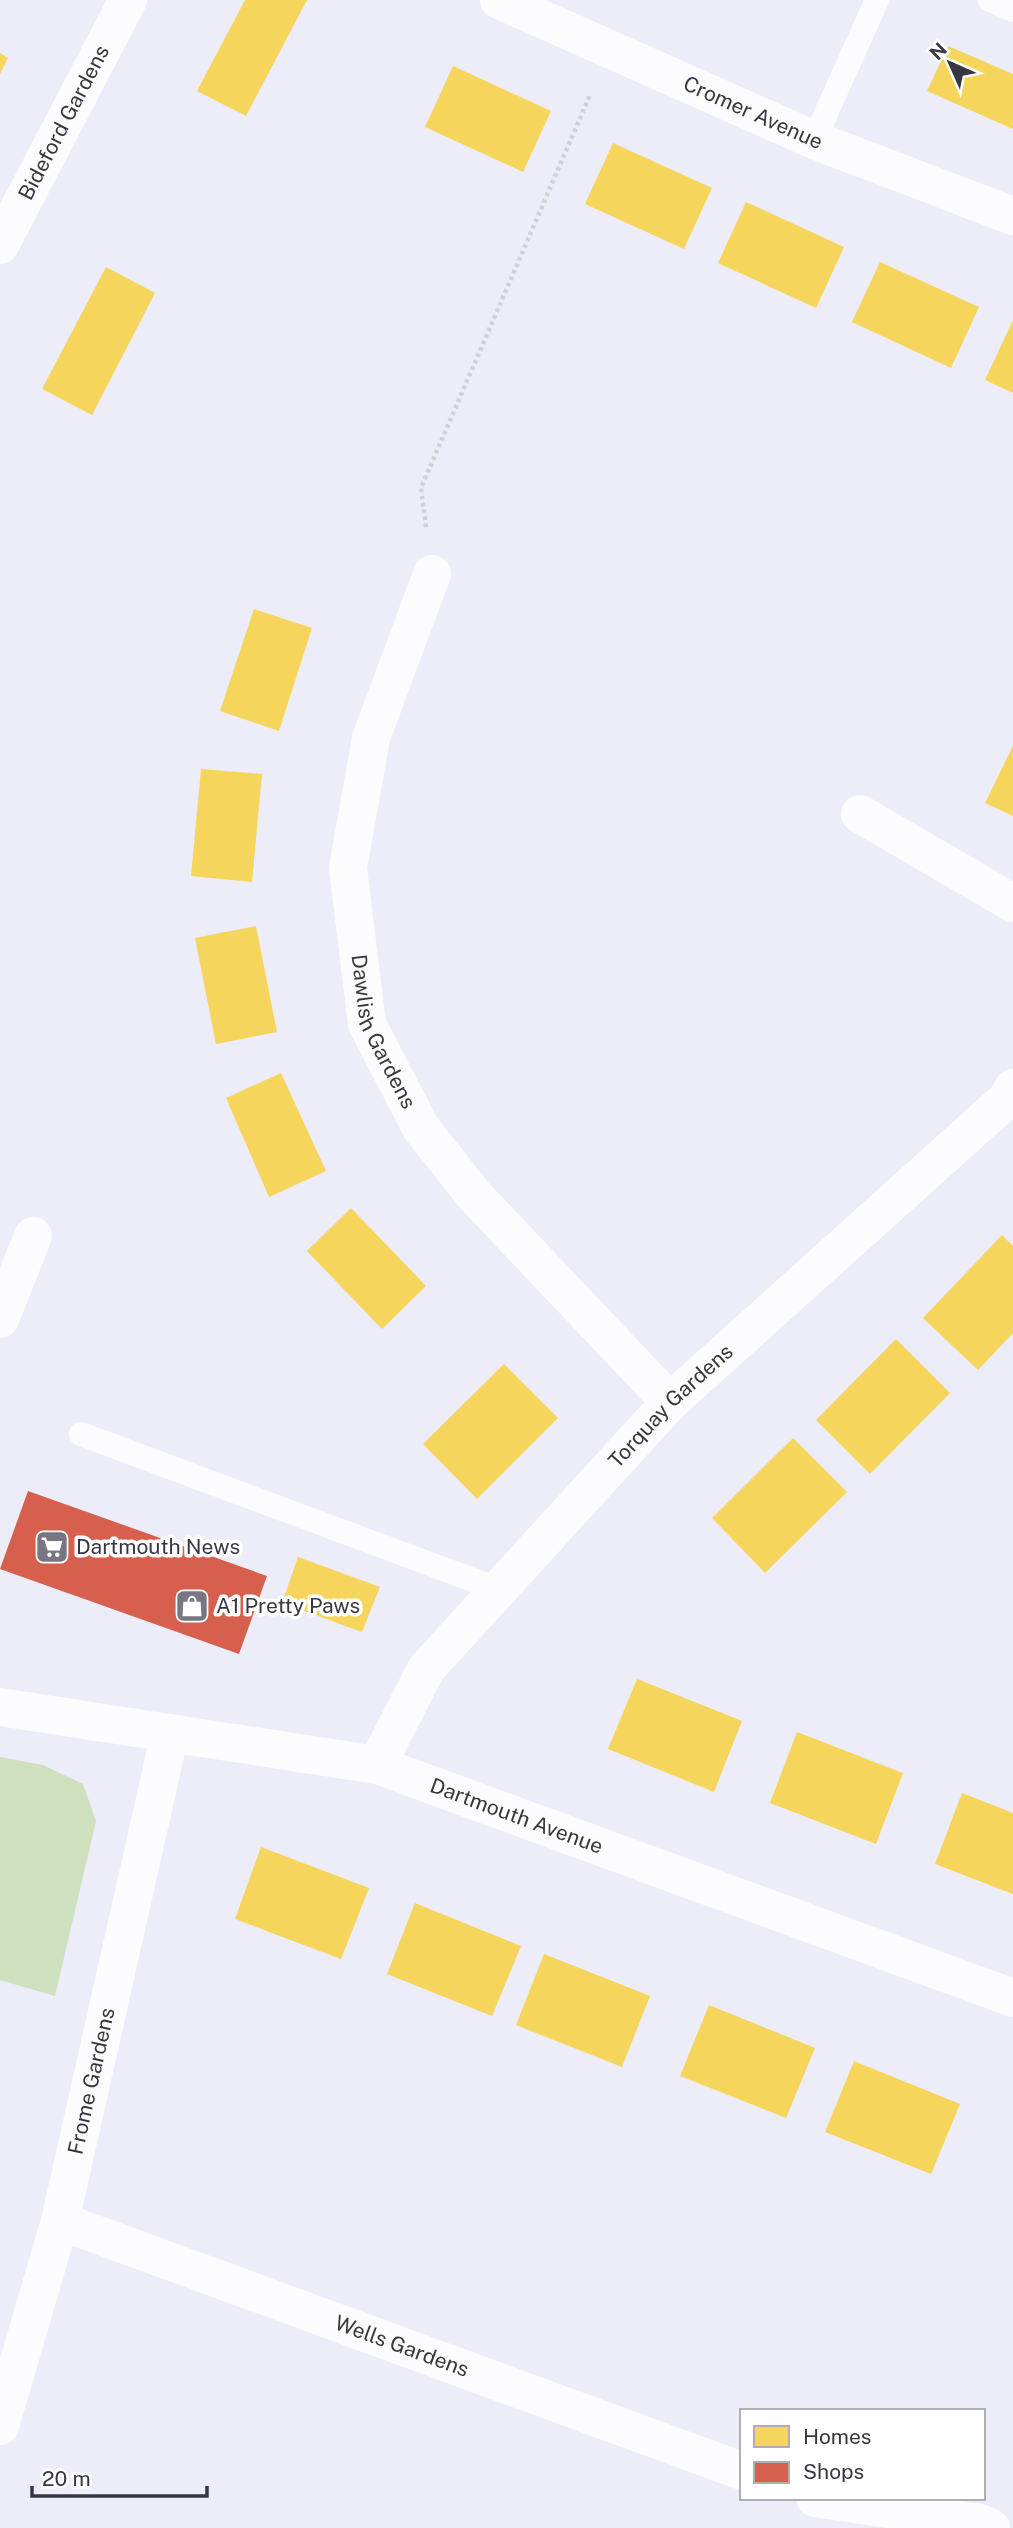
<svg xmlns="http://www.w3.org/2000/svg" width="1013" height="2528" viewBox="0 0 1013 2528" font-family="'Public Sans',sans-serif">
<rect width="100%" height="100%" fill="#edecf9"/>
<path fill="#cfe0bf" d="M0,1757L43,1765L83,1784L96,1821L55,1996L0,1980Z"/>
<g fill="#f6d55c">
<path d="M245,0H307L246,116L197,91Z"/>
<path d="M948,46L1013,74V129L927,91Z"/>
<path d="M0,53L8,58L0,74Z"/>
<path d="M453,66L551,111L523,172L425,127Z"/>
<path d="M613,143L712,188L684,249L585,204Z"/>
<path d="M746,202L844,247L816,308L718,263Z"/>
<path d="M880,262L979,307L951,368L852,322Z"/>
<path d="M106,267L155,293L92,415L42,389Z"/>
<path d="M1013,320V393L985,380Z"/>
<path d="M254,609L312,628L279,731L220,711Z"/>
<path d="M1013,746V816L985,803Z"/>
<path d="M201,769L262,774L252,882L191,876Z"/>
<path d="M256,926L277,1032L216,1044L195,938Z"/>
<path d="M281,1073L326,1171L269,1197L226,1098Z"/>
<path d="M351,1208L426,1286L382,1329L307,1251Z"/>
<path d="M1002,1235L1013,1246V1333L978,1370L923,1318Z"/>
<path d="M896,1339L950,1393L870,1474L816,1420Z"/>
<path d="M504,1364L558,1418L477,1499L423,1444Z"/>
<path d="M793,1438L847,1492L765,1573L712,1518Z"/>
<path d="M298,1557L380,1587L362,1632L282,1603Z"/>
<path d="M637,1679L742,1721L714,1792L608,1749Z"/>
<path d="M797,1732L903,1773L876,1844L770,1803Z"/>
<path d="M962,1793L1013,1813V1894L935,1864Z"/>
<path d="M261,1847L369,1888L341,1959L235,1919Z"/>
<path d="M415,1903L521,1946L492,2016L387,1974Z"/>
<path d="M544,1954L650,1996L622,2067L516,2025Z"/>
<path d="M709,2005L815,2048L786,2118L680,2076Z"/>
<path d="M854,2061L960,2104L931,2174L825,2132Z"/>
</g>
<path fill="#d6604d" d="M28,1491L267,1576L239,1654L0,1569Z"/>
<g fill="none" stroke-linecap="round" stroke-linejoin="round">
<path stroke="#d0d0d4" stroke-width="4.5" stroke-dasharray="3.5 3.5" stroke-linecap="butt" d="M426,527L421,488L590,95"/>
<g stroke="#fcfcfe" stroke-width="24">
<path d="M990,0L1013,10"/>
<path d="M814,140L877,0"/>
<path d="M81,1434L497,1589"/>
</g>
<g stroke="#fcfcfe" stroke-width="38">
<path id="s1" d="M499,0L814,140L1013,216"/>
<path id="s2" d="M0,245L128,0"/>
<path id="s3" d="M432,574L371,738L348,868L367,1024L421,1128L474,1195L670,1402"/>
<path d="M860,814L1013,903"/>
<path d="M0,1319L33,1236"/>
<path id="s4" d="M0,1707L377,1765L1013,1998"/>
<path id="s5" d="M377,1765L426,1669L670,1402L1007,1099L1013,1088"/>
<path id="s6" d="M60,2221L742,2471"/>
<path id="s7" d="M0,2426L60,2221L170,1733"/>
<path d="M815,2498L981,2523L991,2528"/>
</g>
</g>
<defs>
<symbol id="supermarket-square" viewBox="-11 -11 22 22"><rect x="-9" y="-9" width="18" height="18" rx="4" fill="#777681" stroke="#fff"/><path d="M-6-5.5h2.5l.6 2H6L4.5 2H-2.5L-4.4-4H-6ZM-1.5 3.2a1.3 1.3 0 1 0 .1 0ZM3 3.2a1.3 1.3 0 1 0 .1 0Z" fill="#fff"/></symbol>
<symbol id="shop-square" viewBox="-11 -11 22 22"><rect x="-9" y="-9" width="18" height="18" rx="4" fill="#777681" stroke="#fff"/><path d="M-5-2.5h2.3a2.7 3.5 0 0 1 5.4 0H5L5.5 6h-11ZM-1.5-2.5h3a1.5 2.3 0 0 0-3 0Z" fill="#fff"/></symbol>
</defs>
<g fill-rule="evenodd">
<use href="#supermarket-square" x="33" y="1528" width="38" height="38"/>
<use href="#shop-square" x="173" y="1587" width="38" height="38"/>
</g>
<g text-anchor="middle" stroke-width="7" stroke-linejoin="round" paint-order="stroke">
<g font-size="21" fill="#383741" stroke="#fff">
<text dy="7" stroke="none"><textPath href="#s1" startOffset="278">Cromer Avenue</textPath></text>
<text dy="7" stroke="none"><textPath href="#s2" startOffset="138">Bideford Gardens</textPath></text>
<text dy="7" stroke="none"><textPath href="#s3" startOffset="476">Dawlish Gardens</textPath></text>
<text dy="7" stroke="none"><textPath href="#s5" startOffset="467">Torquay Gardens</textPath></text>
<text dy="7" stroke="none"><textPath href="#s4" startOffset="530">Dartmouth Avenue</textPath></text>
<text dy="7" stroke="none"><textPath href="#s7" startOffset="357">Frome Gardens</textPath></text>
<text dy="7" stroke="none"><textPath href="#s6" startOffset="364">Wells Gardens</textPath></text>
</g>
<g font-size="21" fill="#383741" stroke="#fff" text-anchor="start">
<text x="76" y="1554">Dartmouth News</text>
<text x="216" y="1613">A1 Pretty Paws</text>
</g>
</g>
<rect x="740" y="2409" width="245" height="91" fill="#ffffff" stroke="#afafb3" stroke-width="2"/>
<rect x="754" y="2426" width="35" height="21" fill="#f6d55c" stroke="#afafb3" stroke-width="2"/>
<text x="803" y="2444" font-size="21" fill="#383741">Homes</text>
<rect x="754" y="2462" width="35" height="21" fill="#d6604d" stroke="#afafb3" stroke-width="2"/>
<text x="803" y="2479" font-size="21" fill="#383741">Shops</text>
<g transform="translate(950 63) rotate(315)" stroke="#ffffff" stroke-width="5" paint-order="stroke">
<path d="M0-5L12 26L0 18L-12 26Z" fill="#383741"/>
<text y="-10" font-size="19" font-weight="bold" text-anchor="middle" fill="#383741">N</text>
</g>
<path d="M32 2486v10h175v-10" fill="none" stroke="#383741" stroke-width="3.5"/>
<text x="42" y="2486" font-size="21" fill="#383741" stroke="#ffffff" stroke-width="5" paint-order="stroke">20 m</text>
</svg>
